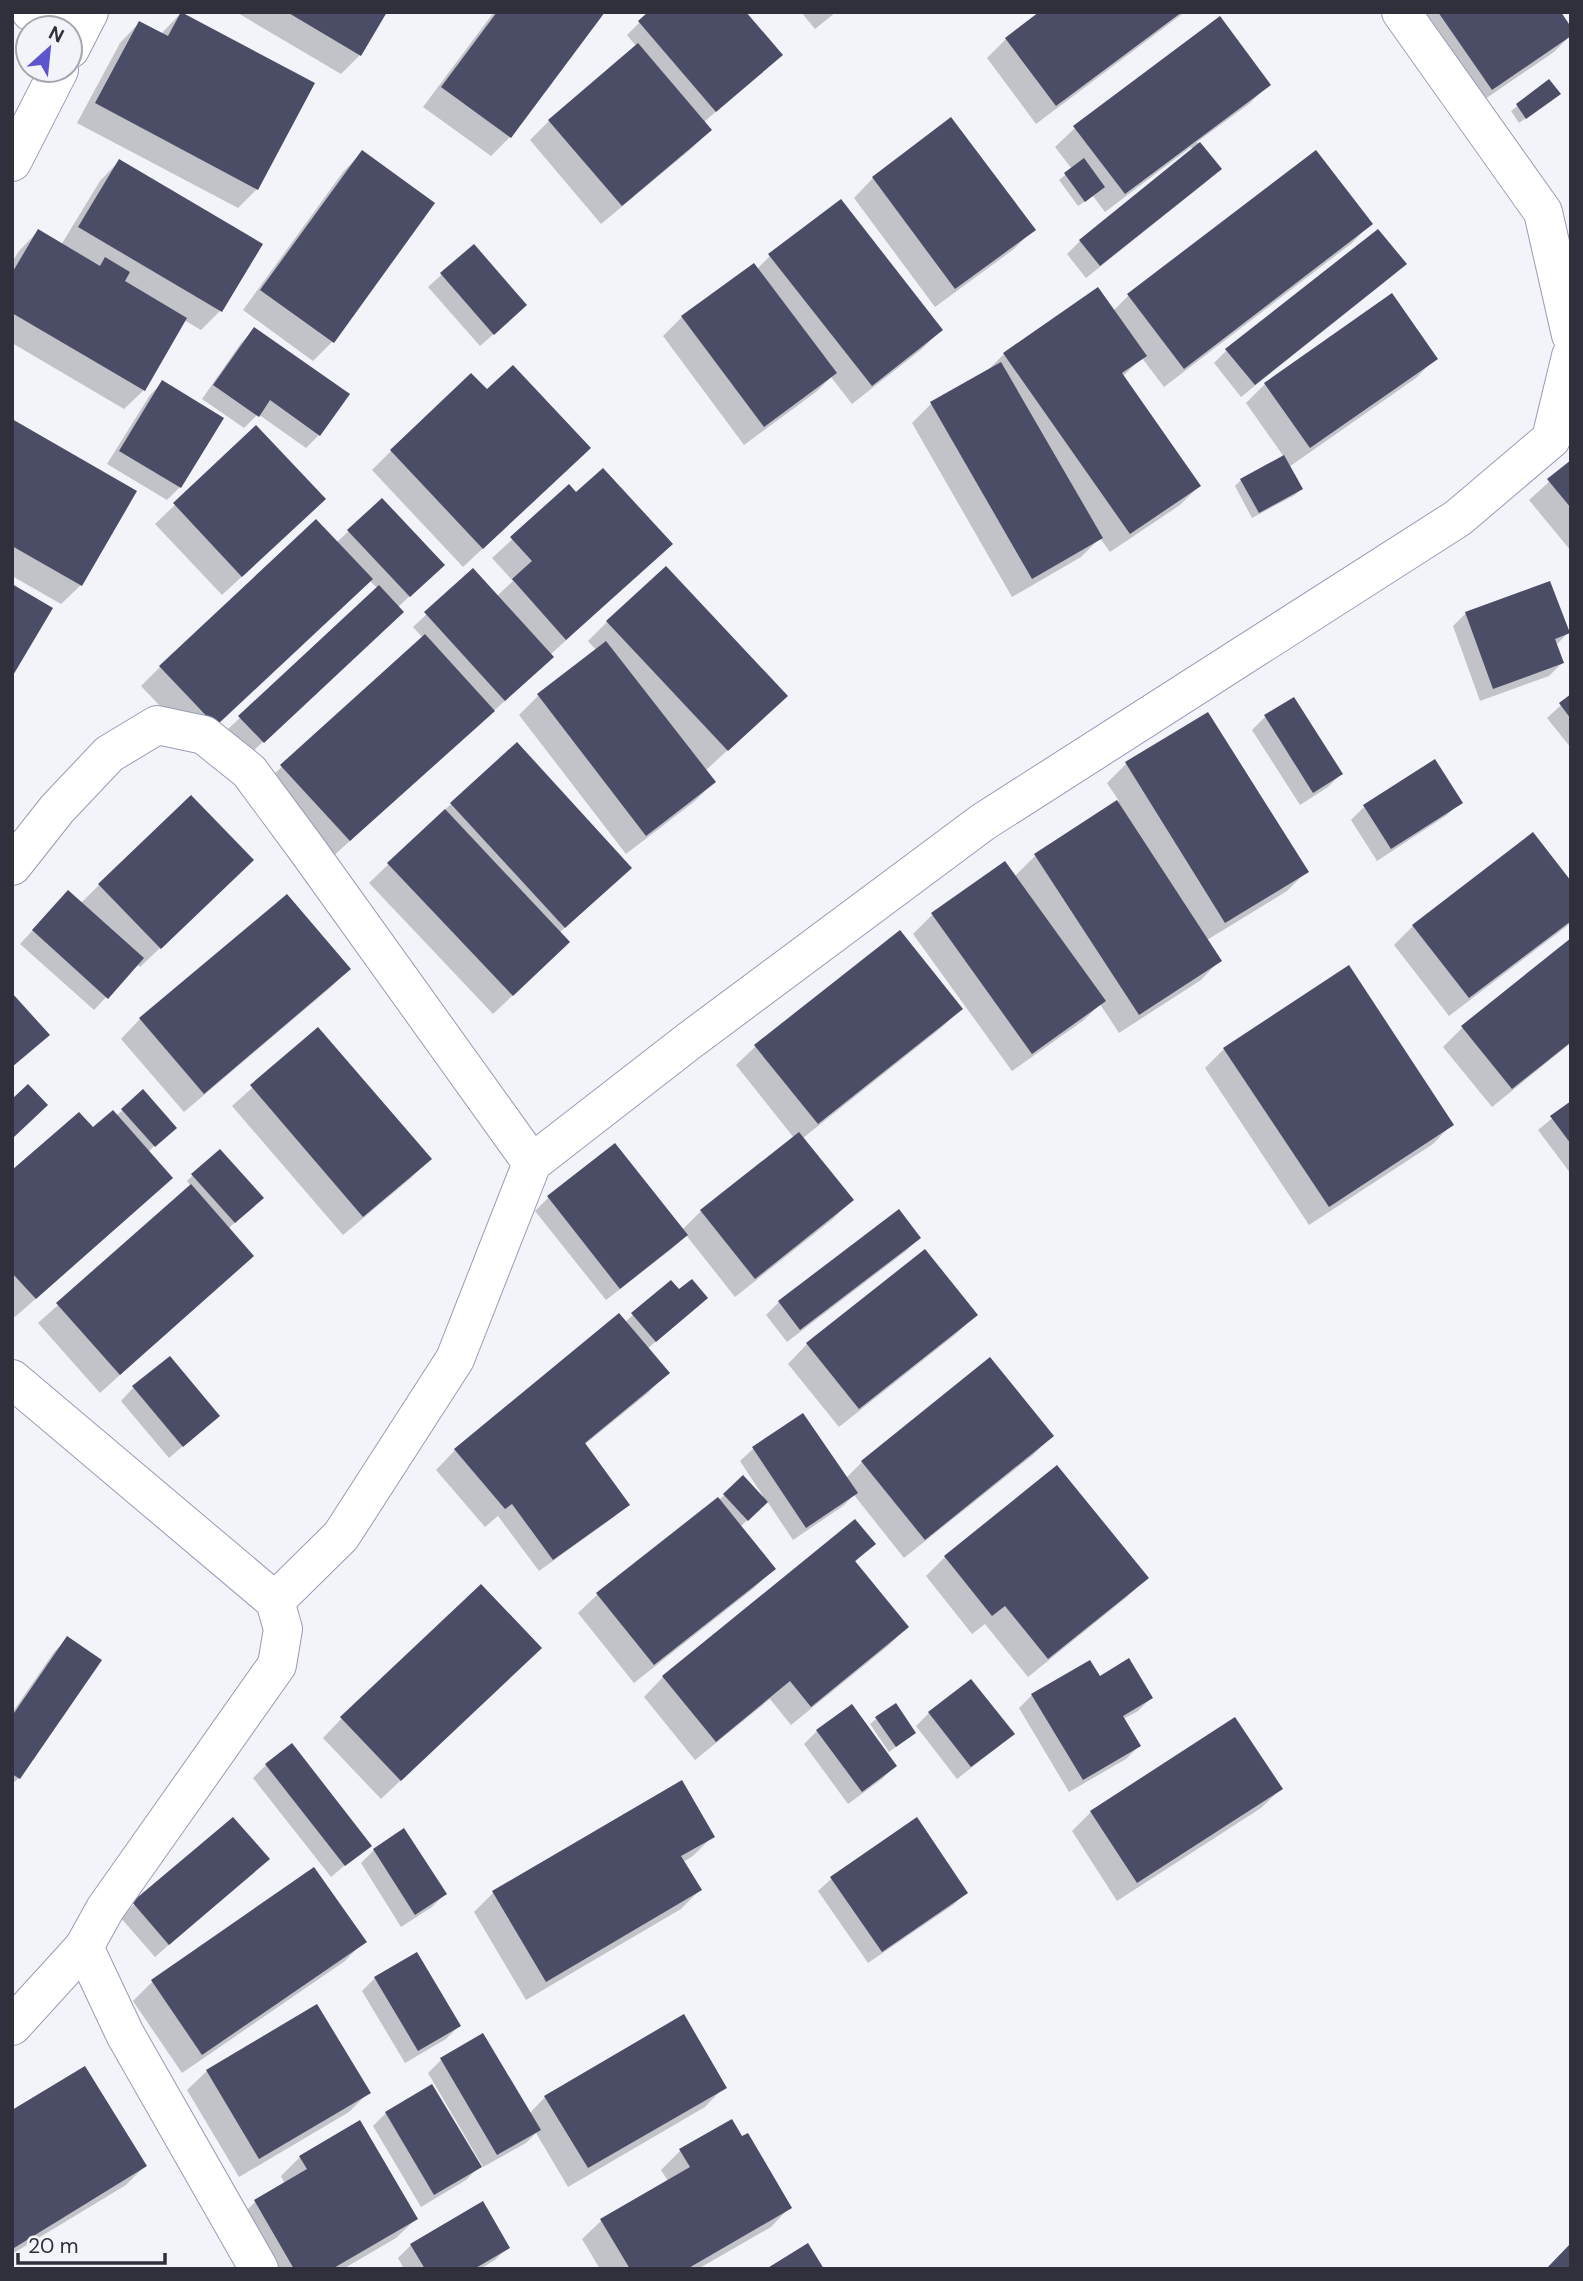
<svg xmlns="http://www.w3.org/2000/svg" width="1583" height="2281" viewBox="0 0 1583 2281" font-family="'DM Sans',sans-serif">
<rect width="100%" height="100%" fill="#f3f4fa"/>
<g fill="#0003">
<path d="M236,12H385L360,55L341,74Z"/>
<path d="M494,12H603L510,137L491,156L423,107Z"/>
<path d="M801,12H836L815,29Z"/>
<path d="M1042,12H1185L1036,124L987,58L1006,39Z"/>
<path d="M1405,12H1559L1571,35L1554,52L1472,108Z"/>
<path d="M180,14L257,189L238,208L77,123L120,43L139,23L161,34Z"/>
<path d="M640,22L781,55L704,122L710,130L691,149L601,224L530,140L549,121L636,46L627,35Z"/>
<path d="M1549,82L1552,100L1519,123L1511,111Z"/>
<path d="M1269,84L1249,104L1197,142L1219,169L1206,182L1086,278L1067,254L1080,241L1193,150L1191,147L1105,212L1093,196L1078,206L1059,180L1072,169L1055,147L1075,128Z"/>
<path d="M951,120L1033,229L1014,249L935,307L854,198L873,178Z"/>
<path d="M362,152L333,341L313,361L243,310L343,172Z"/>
<path d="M1316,152L1371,223L1352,243L1164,387L1142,358L1122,377L1199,486L1180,505L1110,552L1100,538L1081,557L1012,597L912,423L931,404L985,373L1004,354L1113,311L1128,296Z"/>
<path d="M119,161L220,311L201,330L184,320L144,390L124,409L12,343V262L19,251L38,231L61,245L100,181Z"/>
<path d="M473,246L512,318L480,346L428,287Z"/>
<path d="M770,256L941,330L922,349L852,404L831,377L816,392L744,445L663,336L682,317L757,269Z"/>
<path d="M1404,264L1391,277L1241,397L1214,363L1227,350Z"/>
<path d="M254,330L319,435L306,448L258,414L244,428L202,399L241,343Z"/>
<path d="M1436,358L1416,378L1289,467L1301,489L1295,495L1252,518L1235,486L1241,480L1284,457L1246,403L1265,384Z"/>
<path d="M163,382L222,419L180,487L167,500L107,464L150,395Z"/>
<path d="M12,421L81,585L61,604L12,576Z"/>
<path d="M256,427L305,518L222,595L155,524Z"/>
<path d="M391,451L570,467L463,567L372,470Z"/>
<path d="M1571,462V551L1529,500Z"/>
<path d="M569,487L651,563L550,655L539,670L330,859L262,785L423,638L413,627L473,571L497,596L513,581L492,558Z"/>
<path d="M382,500L430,577L397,608L388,625L250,754L227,730L378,589L369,580L196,744L141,686L160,667L336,543Z"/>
<path d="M1466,613L1568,633L1556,645L1562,663L1549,676L1480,701L1453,626Z"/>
<path d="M607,622L766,715L705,771L714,782L695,801L626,854L519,715L538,696L597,651L588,641Z"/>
<path d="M1571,696V748L1547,718Z"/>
<path d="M1265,717L1341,774L1328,787L1300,805L1252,730Z"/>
<path d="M1434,761L1460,802L1447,815L1377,861L1351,820L1364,807Z"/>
<path d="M1126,764L1306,872L1287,891L1207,940L1220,960L1201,980L1119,1033L1100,1004L1084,1020L1012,1071L913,934L932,915L1005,863L1014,877L1035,856L1119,801L1107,783Z"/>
<path d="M451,804L610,887L559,933L549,961L493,1014L369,883Z"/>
<path d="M233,879L140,967L137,964L94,1010L20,944L55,906L80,904L99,885Z"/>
<path d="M1571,883V923L1449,1016L1394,945L1413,926Z"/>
<path d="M1571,940V1043L1492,1107L1443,1047L1462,1028Z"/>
<path d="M349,969L330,988L184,1112L121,1039L140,1019Z"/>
<path d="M961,1009L941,1028L803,1138L852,1200L833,1219L735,1297L686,1235L673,1248L606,1300L535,1211L548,1198L615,1145L682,1230L701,1211L794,1138L736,1065L756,1046Z"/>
<path d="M318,1029L430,1159L411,1178L343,1235L232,1106Z"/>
<path d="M1224,1049L1452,1124L1433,1144L1309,1225L1205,1068Z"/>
<path d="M143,1092L174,1127L148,1152L151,1197L15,1317L12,1313V1173L116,1116Z"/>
<path d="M12,1102L45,1105L12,1136Z"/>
<path d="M1571,1103V1174L1538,1130Z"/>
<path d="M193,1175L255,1204L228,1229L252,1256L100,1393L38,1323L191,1186L187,1181Z"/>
<path d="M919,1238L906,1251L787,1342L766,1315L779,1302Z"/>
<path d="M925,1251L976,1315L956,1334L839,1427L788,1364L807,1344Z"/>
<path d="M671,1282L679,1292L700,1304L647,1349L667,1373L648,1393L584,1445L627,1504L614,1517L539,1571L498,1516L485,1527L436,1470L455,1450L625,1322Z"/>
<path d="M133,1388L218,1416L169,1458L121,1401Z"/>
<path d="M803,1415L846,1478L862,1462L1052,1436L1033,1455L904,1558L854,1495L843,1506L793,1540L767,1501L740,1527L773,1569L754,1588L634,1683L578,1613L598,1594L719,1500L743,1477L762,1497L763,1496L740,1461L753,1449Z"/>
<path d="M1057,1467L1146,1578L1127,1597L1028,1677L985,1624L972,1634L926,1576L945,1557Z"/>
<path d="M855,1521L873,1544L854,1563L907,1627L888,1646L791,1725L770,1699L695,1760L644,1697L663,1677Z"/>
<path d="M67,1639L19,1778L12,1784V1713L54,1652Z"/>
<path d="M520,1667L381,1799L323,1738L342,1718Z"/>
<path d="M1099,1678L1151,1698L1138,1711L1123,1719L1139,1746L1126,1759L1069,1792L1019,1708L1032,1695Z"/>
<path d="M852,1706L895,1766L882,1779L848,1804L804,1744L817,1731Z"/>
<path d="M929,1713L1012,1733L999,1746L957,1779L916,1726Z"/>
<path d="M877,1718L914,1733L889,1752L870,1724Z"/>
<path d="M266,1765L369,1845L331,1877L253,1778Z"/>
<path d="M681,1782L713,1836L693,1856L683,1862L700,1890L681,1909L526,2000L474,1912L493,1893Z"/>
<path d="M1281,1789L1261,1808L1117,1901L1072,1831L1091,1812Z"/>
<path d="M233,1819L267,1859L155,1957L120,1917Z"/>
<path d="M374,1850L445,1894L432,1907L401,1927L361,1863Z"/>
<path d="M314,1870L364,1941L345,1961L182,2073L133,2001L152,1982Z"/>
<path d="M831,1879L966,1893L953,1905L868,1963L818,1891Z"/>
<path d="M375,1978L459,2026L446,2039L405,2063L362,1991Z"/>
<path d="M483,2035L529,2114L545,2097L724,2087L705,2107L568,2187L536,2133L526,2143L483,2167L428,2073L441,2060Z"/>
<path d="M207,2071L368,2093L349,2112L239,2177L187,2090Z"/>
<path d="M12,2112L145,2166L126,2185L12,2254Z"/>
<path d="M386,2113L479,2167L466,2180L421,2207L373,2126Z"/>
<path d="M731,2121L741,2139L790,2207L771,2227L698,2269H600L582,2239L602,2220L668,2181L661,2170L680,2151Z"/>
<path d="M300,2157L416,2219L396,2238L343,2269H264L236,2221L255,2202L285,2184L281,2176Z"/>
<path d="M482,2203L508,2247L495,2260L480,2269H404L398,2258L411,2245Z"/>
</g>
<g fill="#4b4d66">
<path d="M181,12L315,83L258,190L95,103L139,21L168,36Z"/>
<path d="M287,12H387L361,56Z"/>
<path d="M497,12H605L511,138L441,87Z"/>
<path d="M648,12H746L783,55L716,112L638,21Z"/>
<path d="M1039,12H1182L1056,106L1005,38Z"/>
<path d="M1438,12H1561L1571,27V36L1492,90Z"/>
<path d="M1220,16L1271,85L1125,194L1073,126Z"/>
<path d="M638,43L712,130L622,206L548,120Z"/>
<path d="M1549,79L1561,94L1526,119L1516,104Z"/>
<path d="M951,117L1036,230L955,289L872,177Z"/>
<path d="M1200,142L1222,169L1100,266L1079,240Z"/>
<path d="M362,150L435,203L334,343L260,290Z"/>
<path d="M1316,150L1373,224L1184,369L1127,294Z"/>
<path d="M1084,158L1105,187L1085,202L1064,173Z"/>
<path d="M119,159L263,244L222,312L78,227Z"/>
<path d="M841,199L943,330L872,386L768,254Z"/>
<path d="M38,229L100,266L105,257L130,272L125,281L187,318L145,391L12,313V273Z"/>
<path d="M1378,229L1407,264L1255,385L1225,349Z"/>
<path d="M474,244L527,305L494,335L440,273Z"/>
<path d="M754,263L837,373L764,427L681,316Z"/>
<path d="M1098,287L1147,356L1122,373L1201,486L1130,534L1003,353Z"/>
<path d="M1392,293L1438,359L1310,448L1264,383Z"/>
<path d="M254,327L350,394L320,436L270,400L259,417L213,385Z"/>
<path d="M1001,362L1103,538L1032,579L930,402Z"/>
<path d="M513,365L591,448L483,549L390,450L471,373L487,389Z"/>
<path d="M162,380L224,418L181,488L119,451Z"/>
<path d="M12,419L137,491L82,586L12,546Z"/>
<path d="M256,425L326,499L242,577L173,503Z"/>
<path d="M1284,455L1303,489L1259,513L1240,479Z"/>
<path d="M1571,460V508L1547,479Z"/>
<path d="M603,468L673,544L566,640L512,579L532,561L510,537L569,484L576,492Z"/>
<path d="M382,498L445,565L410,597L347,530Z"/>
<path d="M316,519L373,579L216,726L159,666Z"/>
<path d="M666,566L788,696L728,751L606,621Z"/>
<path d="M473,568L554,657L505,701L424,612Z"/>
<path d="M1550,581L1570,633L1555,639L1564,663L1493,689L1465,612Z"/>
<path d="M12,584L53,608L12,677Z"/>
<path d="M379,585L404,612L264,743L238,716Z"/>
<path d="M425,634L495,711L350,841L280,765Z"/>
<path d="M606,641L716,782L646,836L537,694Z"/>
<path d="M1571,694V719L1559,703Z"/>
<path d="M1294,697L1343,774L1313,793L1264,715Z"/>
<path d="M1208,712L1309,872L1225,923L1125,762Z"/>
<path d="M517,742L632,868L565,928L450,803Z"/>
<path d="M1435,759L1463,803L1391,849L1363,805Z"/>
<path d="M191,795L254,860L161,949L98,884Z"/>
<path d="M1117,800L1222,961L1139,1015L1034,854Z"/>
<path d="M445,809L570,942L513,996L387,863Z"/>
<path d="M1533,832L1571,881V921L1469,998L1412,925Z"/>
<path d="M1005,861L1106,1001L1032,1054L931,913Z"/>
<path d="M68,890L144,958L108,999L32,930Z"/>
<path d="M287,894L351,969L204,1094L139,1018Z"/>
<path d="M900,930L963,1009L818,1124L754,1045Z"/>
<path d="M1571,938V1042L1512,1089L1461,1026Z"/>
<path d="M1349,965L1454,1125L1329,1207L1223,1048Z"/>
<path d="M12,993L50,1035L12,1067Z"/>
<path d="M318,1027L432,1159L363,1217L250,1085Z"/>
<path d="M28,1084L48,1105L14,1137L12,1099Z"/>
<path d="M143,1089L177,1128L155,1147L121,1109Z"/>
<path d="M1571,1101V1144L1550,1116Z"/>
<path d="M113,1110L173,1178L36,1299L12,1273V1170L79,1112L93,1127Z"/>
<path d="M799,1132L854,1200L755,1279L700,1210Z"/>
<path d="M615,1143L688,1235L620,1289L547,1196Z"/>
<path d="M220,1149L264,1198L235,1223L191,1174Z"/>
<path d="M191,1184L254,1256L120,1375L56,1303Z"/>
<path d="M899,1209L921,1238L800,1330L778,1301Z"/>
<path d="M925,1249L978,1315L859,1409L806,1343Z"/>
<path d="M692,1279L708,1298L656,1342L631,1313L671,1280L679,1289Z"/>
<path d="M619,1313L670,1373L585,1443L630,1505L553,1560L512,1504L505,1509L454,1449Z"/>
<path d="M170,1356L220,1416L183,1447L132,1386Z"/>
<path d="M990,1357L1054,1436L925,1540L861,1461Z"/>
<path d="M803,1413L858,1493L806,1528L752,1447Z"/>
<path d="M1057,1465L1149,1578L1048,1659L1005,1606L992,1616L944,1556Z"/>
<path d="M743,1475L768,1502L748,1521L723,1494Z"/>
<path d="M718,1497L776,1569L654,1665L596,1593Z"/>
<path d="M855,1519L876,1544L855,1561L909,1627L811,1707L790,1681L716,1742L662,1676Z"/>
<path d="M481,1584L542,1648L401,1781L340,1717Z"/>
<path d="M67,1636L102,1660L20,1779L12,1774V1716Z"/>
<path d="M1129,1658L1153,1698L1123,1716L1141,1746L1083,1780L1031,1694L1090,1660L1100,1676Z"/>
<path d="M971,1679L1015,1734L971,1767L928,1712Z"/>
<path d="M896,1703L916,1733L896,1747L875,1717Z"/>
<path d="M852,1704L897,1766L862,1792L816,1730Z"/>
<path d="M1235,1717L1283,1789L1137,1883L1090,1811Z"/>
<path d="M292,1743L372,1846L345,1866L265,1764Z"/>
<path d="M682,1780L715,1837L681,1856L702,1890L546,1982L492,1891Z"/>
<path d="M233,1817L270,1859L169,1945L132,1902Z"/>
<path d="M917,1817L968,1893L882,1952L830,1877Z"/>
<path d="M404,1828L447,1894L415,1915L373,1849Z"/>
<path d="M314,1867L367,1942L202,2055L151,1980Z"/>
<path d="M417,1952L461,2026L418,2051L374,1977Z"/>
<path d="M317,2004L371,2093L259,2159L206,2070Z"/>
<path d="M684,2014L727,2088L588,2168L544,2096Z"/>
<path d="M483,2033L541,2130L497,2155L440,2058Z"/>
<path d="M85,2066L147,2166L14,2248L12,2110Z"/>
<path d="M432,2084L482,2167L434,2195L385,2112Z"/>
<path d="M732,2119L742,2136L748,2133L792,2208L687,2269H630L600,2219L690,2167L679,2149Z"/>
<path d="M360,2120L418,2219L332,2269H294L254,2200L307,2169L299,2156Z"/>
<path d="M483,2201L510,2248L474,2269H425L410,2244Z"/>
<path d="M808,2243L824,2269H766Z"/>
<path d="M1571,2243V2269H1546Z"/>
</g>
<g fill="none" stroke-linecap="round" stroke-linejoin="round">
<defs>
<g id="minor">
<path d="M31,12L62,28"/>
<path d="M1401,12L1543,212L1571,335"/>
<path d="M70,49L89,12"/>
<path d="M12,162L59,70"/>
<path d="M12,866L57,809L109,754L157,725L204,735L249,771L306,848L532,1163"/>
<path d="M12,1379L275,1601L283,1629L277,1665L105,1909L84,1947L125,2034L259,2269"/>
<path d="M275,1601L341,1536L455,1359L532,1163L689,1041L983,822L1458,518L1551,439L1571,356"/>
<path d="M12,2026L84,1947"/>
</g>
</defs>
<use href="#minor" stroke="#989bb7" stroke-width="40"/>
<use href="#minor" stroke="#fff" stroke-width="38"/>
</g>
<rect width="1583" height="2281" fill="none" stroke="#2f303c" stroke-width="28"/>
<g transform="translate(49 49) rotate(27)"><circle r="33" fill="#f3f4fa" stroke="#a5a6ae" stroke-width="2"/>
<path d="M0-5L12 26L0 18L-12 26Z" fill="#5c55cd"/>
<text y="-10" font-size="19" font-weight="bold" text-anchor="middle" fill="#2f303c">N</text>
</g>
<path d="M18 2253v10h147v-10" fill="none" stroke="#2f303c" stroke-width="3.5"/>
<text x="28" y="2253" font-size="21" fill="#2f303c" stroke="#f3f4fa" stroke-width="5" paint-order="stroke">20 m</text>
</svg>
